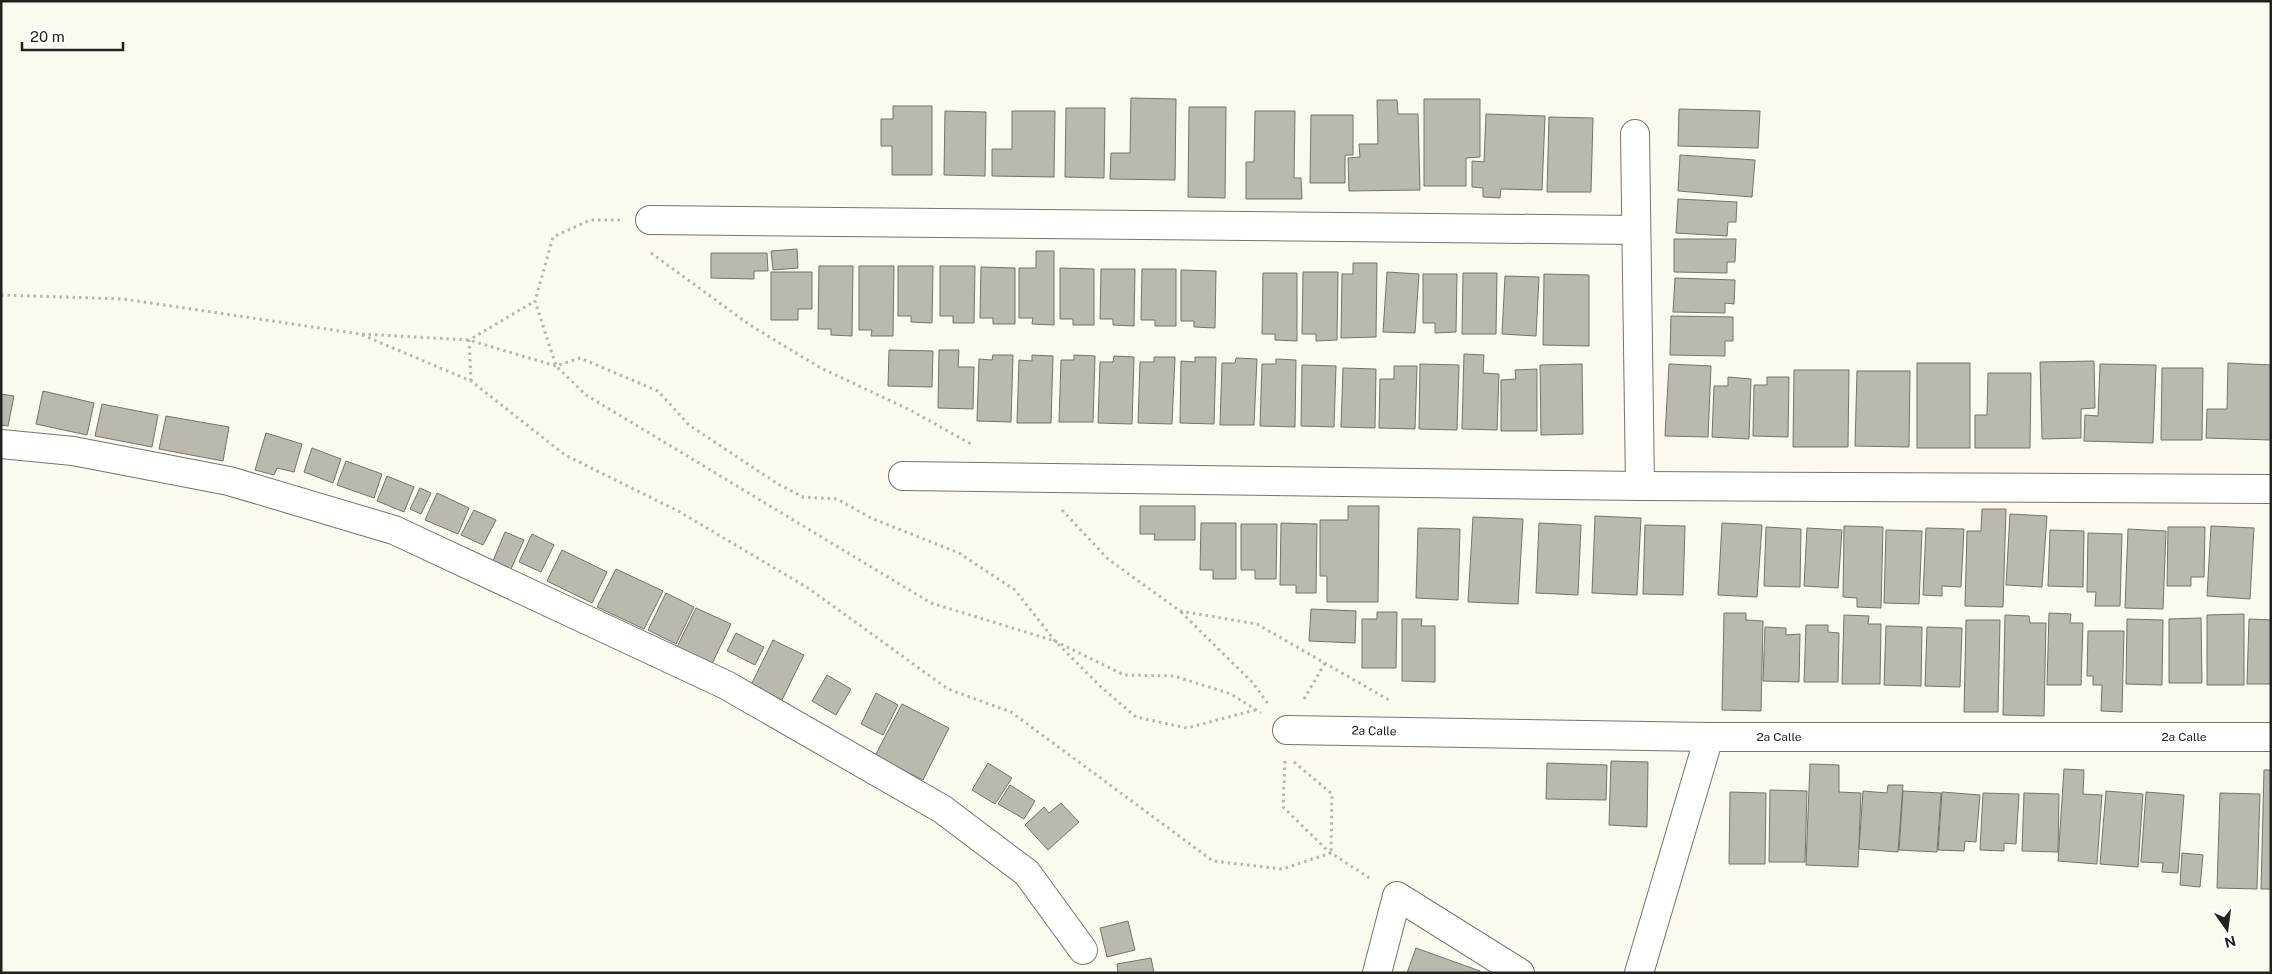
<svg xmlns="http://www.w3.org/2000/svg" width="2272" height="974" viewBox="0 0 2272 974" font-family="'Public Sans',sans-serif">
<rect width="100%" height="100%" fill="#fcf9ef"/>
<g fill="#bbb8ae" stroke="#75736a">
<path d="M1131,98L1176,99L1175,180L1110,179L1111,153H1130Z"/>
<path d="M1424,99H1480V157L1466,158V186H1424Z"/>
<path d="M1377,100H1397L1398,114H1418L1420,190L1349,191L1348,158L1360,157L1359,144H1378Z"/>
<path d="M893,106H932V175H892V146H881V119H893Z"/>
<path d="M1189,107H1226L1225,198L1188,197Z"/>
<path d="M1066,108H1105L1104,178L1065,177Z"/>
<path d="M1679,109L1760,111L1758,148L1678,146Z"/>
<path d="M945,111L986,112L985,176L944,175Z"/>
<path d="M1012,111H1055L1054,177L992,176V149H1012Z"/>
<path d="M1255,111H1295L1294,178H1301L1302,199H1246V162H1254Z"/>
<path d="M1486,114L1545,116L1542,190L1501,189L1500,198L1483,197V188L1472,187V161L1484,162Z"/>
<path d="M1311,115H1353V155H1345V183H1310Z"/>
<path d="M1549,117L1593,118L1591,192H1547Z"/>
<path d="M1680,155L1755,160L1752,197L1678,191Z"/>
<path d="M1678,199L1737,202L1736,222H1728L1727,236L1676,233Z"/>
<path d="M1674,239H1736L1735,262H1727V273L1674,272Z"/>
<path d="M797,249L798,268L773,270L771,251Z"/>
<path d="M1036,251H1054V325L1032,324L1033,318H1019V268H1036Z"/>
<path d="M711,253H767L768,271H754V279L711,278Z"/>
<path d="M1353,263H1377L1376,337L1341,338L1342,274H1353Z"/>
<path d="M819,266H853L852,336L831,335V329H818Z"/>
<path d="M859,266H894L893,336H871L872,330H859Z"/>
<path d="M898,266H933L932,323L911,322V316H898Z"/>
<path d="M940,266H975L974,323H953V316H940Z"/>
<path d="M981,267L1015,268V324H993V318H980Z"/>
<path d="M1060,268L1094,269V325H1073V319H1060Z"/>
<path d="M1101,269H1135L1134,326L1113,325V319H1100Z"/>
<path d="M1142,269H1176V326H1155V320H1141Z"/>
<path d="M1181,270L1216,271L1215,328L1194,327V321H1181Z"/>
<path d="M771,272H812V309H798V320H771Z"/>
<path d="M1303,272H1338L1337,340L1316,341V334H1302Z"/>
<path d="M1387,272L1419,274L1415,333L1383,332Z"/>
<path d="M1263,273H1297V341L1275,340V334H1262Z"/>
<path d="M1463,273H1497L1496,334H1462Z"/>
<path d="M1423,274H1457L1456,332L1435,333V323H1423Z"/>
<path d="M1544,274L1589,275V346L1543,345Z"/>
<path d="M1505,276L1539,277L1536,336L1502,334Z"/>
<path d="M1675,278L1735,280L1734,304L1725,303V313L1673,312Z"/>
<path d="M1671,316L1733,317V341H1725V356L1670,355Z"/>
<path d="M889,350L933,351L932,387L888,386Z"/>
<path d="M939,350H959L958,367H974L973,409L938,408Z"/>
<path d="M1464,354L1484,355L1483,373L1499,374L1497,430L1462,429Z"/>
<path d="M993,355H1013L1011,422L977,421L979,359L992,360Z"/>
<path d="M1032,355L1053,356L1051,423H1017L1019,360L1032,361Z"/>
<path d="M1074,355L1095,356L1093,422H1059L1061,360H1074Z"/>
<path d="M1114,356L1134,357L1132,424L1098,423L1100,362H1113Z"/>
<path d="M1154,357H1175L1172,424L1138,423L1140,362H1154Z"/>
<path d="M1195,357H1216L1214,424L1180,423L1181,361L1195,362Z"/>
<path d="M1236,358L1257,359L1254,425H1220L1222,363H1235Z"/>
<path d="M1276,359L1296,360L1295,427L1260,426L1262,364H1276Z"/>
<path d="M2094,361L2095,408L2081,409V438L2042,439L2040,362Z"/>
<rect x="1917" y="363" width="53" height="85"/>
<path d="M2228,363L2271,365V440L2206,438L2207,409H2227Z"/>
<path d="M1420,364L1459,365L1457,430L1419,429Z"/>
<path d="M1582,364L1583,434L1541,435L1540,365Z"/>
<path d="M1669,364L1711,366L1708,437L1665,436Z"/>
<path d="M2100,364L2156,365L2153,443L2084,441L2085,415L2098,416Z"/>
<path d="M1302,365L1336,366L1334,427L1301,426Z"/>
<path d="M1394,366H1417L1415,429L1379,428L1380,379H1394Z"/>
<path d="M1343,368L1376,369L1375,428L1341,427Z"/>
<path d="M2162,368H2203L2202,440H2161Z"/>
<path d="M1537,369V431H1501V380L1516,379L1515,370Z"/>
<path d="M1794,370H1849L1848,447H1793Z"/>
<path d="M1857,371H1910L1909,447L1855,446Z"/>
<path d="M1988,373H2031L2030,448H1975V415H1987Z"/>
<path d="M1728,377L1751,379L1749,439L1712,437L1714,386H1728Z"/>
<path d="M1767,377H1789L1788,437L1753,436L1754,385H1767Z"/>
<path d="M43,391L94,403L87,435L36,424Z"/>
<path d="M1,394L14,396L8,426L1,425Z"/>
<path d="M102,404L158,415L152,447L95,436Z"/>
<path d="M166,416L229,427L223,461L159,449Z"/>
<path d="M266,433L302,444L294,472L277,468L274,475L255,470Z"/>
<path d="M312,448L341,459L333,483L304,472Z"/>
<path d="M346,461L382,474L374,498L337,485Z"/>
<path d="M387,476L414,487L404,512L377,501Z"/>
<path d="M420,488L431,493L421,514L410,509Z"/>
<path d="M437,493L469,508L458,534L425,520Z"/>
<path d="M1140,506H1195V540H1154L1155,534H1140Z"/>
<path d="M1348,506H1379L1378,602H1327V576H1320V520H1348Z"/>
<path d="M1982,509H2006L2003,607L1965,606L1967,531H1981Z"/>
<path d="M474,510L496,520L483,545L461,535Z"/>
<path d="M2010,514L2047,516L2042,587L2006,585Z"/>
<path d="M1595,516L1641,518L1637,595L1592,593Z"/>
<path d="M1473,517L1523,519L1518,604L1468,602Z"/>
<path d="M1201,523H1236V579H1213V570H1200Z"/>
<path d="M1281,523L1317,524L1316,593H1296V585H1280Z"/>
<path d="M1539,523L1581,525L1578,595L1536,593Z"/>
<path d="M1722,523L1762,525L1757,597L1718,595Z"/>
<path d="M1241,524H1277L1276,579H1255V570H1241Z"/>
<path d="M1645,525L1685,526L1683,595L1643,594Z"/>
<path d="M1844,526L1883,527L1881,608L1857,607V598L1843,597Z"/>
<path d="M2211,526L2254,528L2250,599L2207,596Z"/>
<path d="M1766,527L1801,529L1800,587L1764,586Z"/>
<path d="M2168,527H2205L2204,577H2191V586H2167Z"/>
<path d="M1418,528L1460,529L1458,600L1416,598Z"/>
<path d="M1807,528L1842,530L1838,588L1804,586Z"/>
<path d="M1926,528L1964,529L1961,587L1942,586V596L1923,595Z"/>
<path d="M2128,529L2166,531L2163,609L2125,608Z"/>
<path d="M1886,530L1922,531L1919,604L1884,603Z"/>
<path d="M2050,530L2084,531L2083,587L2048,586Z"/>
<path d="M505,532L524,540L511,569L493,561Z"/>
<path d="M2088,533L2122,534L2120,606H2095L2096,592H2087Z"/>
<path d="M532,534L554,545L541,572L519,562Z"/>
<path d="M562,550L607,572L592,603L547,581Z"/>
<path d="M616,569L663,591L644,629L597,607Z"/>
<path d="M666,593L694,607L676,644L648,630Z"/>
<path d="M696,608L731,624L710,668L675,651Z"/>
<path d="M1311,609L1356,611L1355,643L1309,641Z"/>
<path d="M1377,612H1397L1396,668H1362V619H1377Z"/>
<path d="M1724,613H1746V620L1763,621L1761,711L1722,710Z"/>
<path d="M2049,613L2071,614L2070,623H2083L2081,685H2047Z"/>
<path d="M2244,614V685H2207V615Z"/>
<path d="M1844,615L1869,616L1868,624H1881L1880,684H1842Z"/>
<path d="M2005,615L2029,616L2030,623H2046L2044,716L2003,715Z"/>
<path d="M2201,618L2202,683H2169V619Z"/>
<path d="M1402,619H1422L1421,626H1435V682L1402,681Z"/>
<path d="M2127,619L2163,620L2162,685L2126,684Z"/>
<path d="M2249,619L2271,620V684H2247Z"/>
<path d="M1966,620H2000L1998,712H1964Z"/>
<path d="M1806,625H1828V632L1839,633L1838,682H1804Z"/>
<path d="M1886,626L1922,627L1921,686L1884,685Z"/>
<path d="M1765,627L1786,628V635L1800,634L1799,682L1763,681Z"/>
<path d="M1927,627L1962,628L1960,687L1925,686Z"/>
<path d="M2088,631H2124L2122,712L2101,711L2102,685H2093V676H2087Z"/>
<path d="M736,633L764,647L755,665L727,651Z"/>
<path d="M773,640L804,655L782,700L751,685Z"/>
<path d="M827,675L851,689L836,715L812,701Z"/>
<path d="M876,693L898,705L883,735L861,724Z"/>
<path d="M902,704L949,728L923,780L875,756Z"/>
<path d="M1611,761L1648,762L1647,827L1609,825Z"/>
<path d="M988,763L1012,778L995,804L972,790Z"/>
<path d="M1547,763L1607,765L1606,800L1546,799Z"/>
<path d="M1810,764L1839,765V792L1861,793L1858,867L1806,865Z"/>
<path d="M2064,769L2084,770L2083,794L2102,795L2097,864L2058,861Z"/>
<path d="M2264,770H2271V889H2261Z"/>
<path d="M1010,785L1035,801L1024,819L998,804Z"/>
<path d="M1888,785H1903L1898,852L1859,849L1863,791L1887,793Z"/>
<path d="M1770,790L1807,791L1805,862H1769Z"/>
<path d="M1903,791L1941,793L1937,852L1899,850Z"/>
<path d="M2106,791L2143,794L2138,867L2100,864Z"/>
<path d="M1730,792L1766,793L1765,864H1729Z"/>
<path d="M1942,792L1980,795L1976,842L1965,841L1964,851L1938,850Z"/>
<path d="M2146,792L2184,795L2178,873L2162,872L2163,863L2141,862Z"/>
<path d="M1983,793L2019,794L2016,844L2004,843V851L1980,850Z"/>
<path d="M2024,793L2059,794L2058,852L2022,851Z"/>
<path d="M2220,793L2260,794L2257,889L2217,888Z"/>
<path d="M1061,803L1079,822L1048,850L1025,825L1044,807L1049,813Z"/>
<path d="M2182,853L2203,855L2200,887L2180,885Z"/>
<path d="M1128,921L1135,950L1107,957L1100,928Z"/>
<path d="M1416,948L1480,971L1479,973H1407Z"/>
<path d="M1151,958L1154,973H1118L1117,964Z"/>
</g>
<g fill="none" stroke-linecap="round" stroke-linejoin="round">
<defs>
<g id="minor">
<path d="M1635,134L1640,486"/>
<path d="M650,220L1636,230"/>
<path d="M1,444L73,451L229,481L394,530L726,685L942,809L1027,873L1083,950"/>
<path d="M903,476L1640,486L2271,489"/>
<path d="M1287,730L1709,737H2271"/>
<path d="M1377,973L1397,896L1520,973"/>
<path d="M1639,973L1709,737"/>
</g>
</defs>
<use href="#minor" stroke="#76746b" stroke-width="30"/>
<g stroke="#b7b5ad" stroke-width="3" stroke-dasharray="2.5 4" stroke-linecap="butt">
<path d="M620,220H590L553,237L535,301L556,366L586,395L931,603L1055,641L1124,675L1174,676L1231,694L1261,713"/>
<path d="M651,253L750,325L819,367L910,410L971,444"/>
<path d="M1,295L124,299L360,334L471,381L565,455L680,512L808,588L948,689L1011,712L1213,861L1282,869L1331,853L1371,879"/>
<path d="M362,334L469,340L556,366L580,358L658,391L689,425L778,484L803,497L837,499L871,518L959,553L1015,590L1055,641L1101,687L1136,717L1187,728L1255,710"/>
<path d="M471,381L469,340L535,301"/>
<path d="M1062,510L1108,559L1180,611L1257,624L1389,700"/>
<path d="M1181,612L1252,682L1269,705"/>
<path d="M1304,699L1325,663"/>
<path d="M1285,761L1283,807L1330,853"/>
<path d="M1294,762L1332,794L1331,853"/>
</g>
<use href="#minor" stroke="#fff" stroke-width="28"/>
</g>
<g text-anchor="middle" stroke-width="4" stroke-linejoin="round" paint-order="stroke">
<g font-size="12" fill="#23221e" stroke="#fff">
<text transform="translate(1374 731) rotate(1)" y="4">2a Calle</text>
<text x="1779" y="741">2a Calle</text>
<text x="2184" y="741">2a Calle</text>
</g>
</g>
<rect width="2272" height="974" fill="none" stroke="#23221e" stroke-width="5"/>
<g transform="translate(2227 929) rotate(166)" stroke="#ffffff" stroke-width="4" paint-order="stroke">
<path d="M0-4L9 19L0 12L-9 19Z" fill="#23221e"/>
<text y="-8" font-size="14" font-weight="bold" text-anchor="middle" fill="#23221e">N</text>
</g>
<path d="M22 42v8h101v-8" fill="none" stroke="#23221e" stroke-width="2.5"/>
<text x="30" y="42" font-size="15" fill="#23221e" stroke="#ffffff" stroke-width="4" paint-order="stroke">20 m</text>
</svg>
